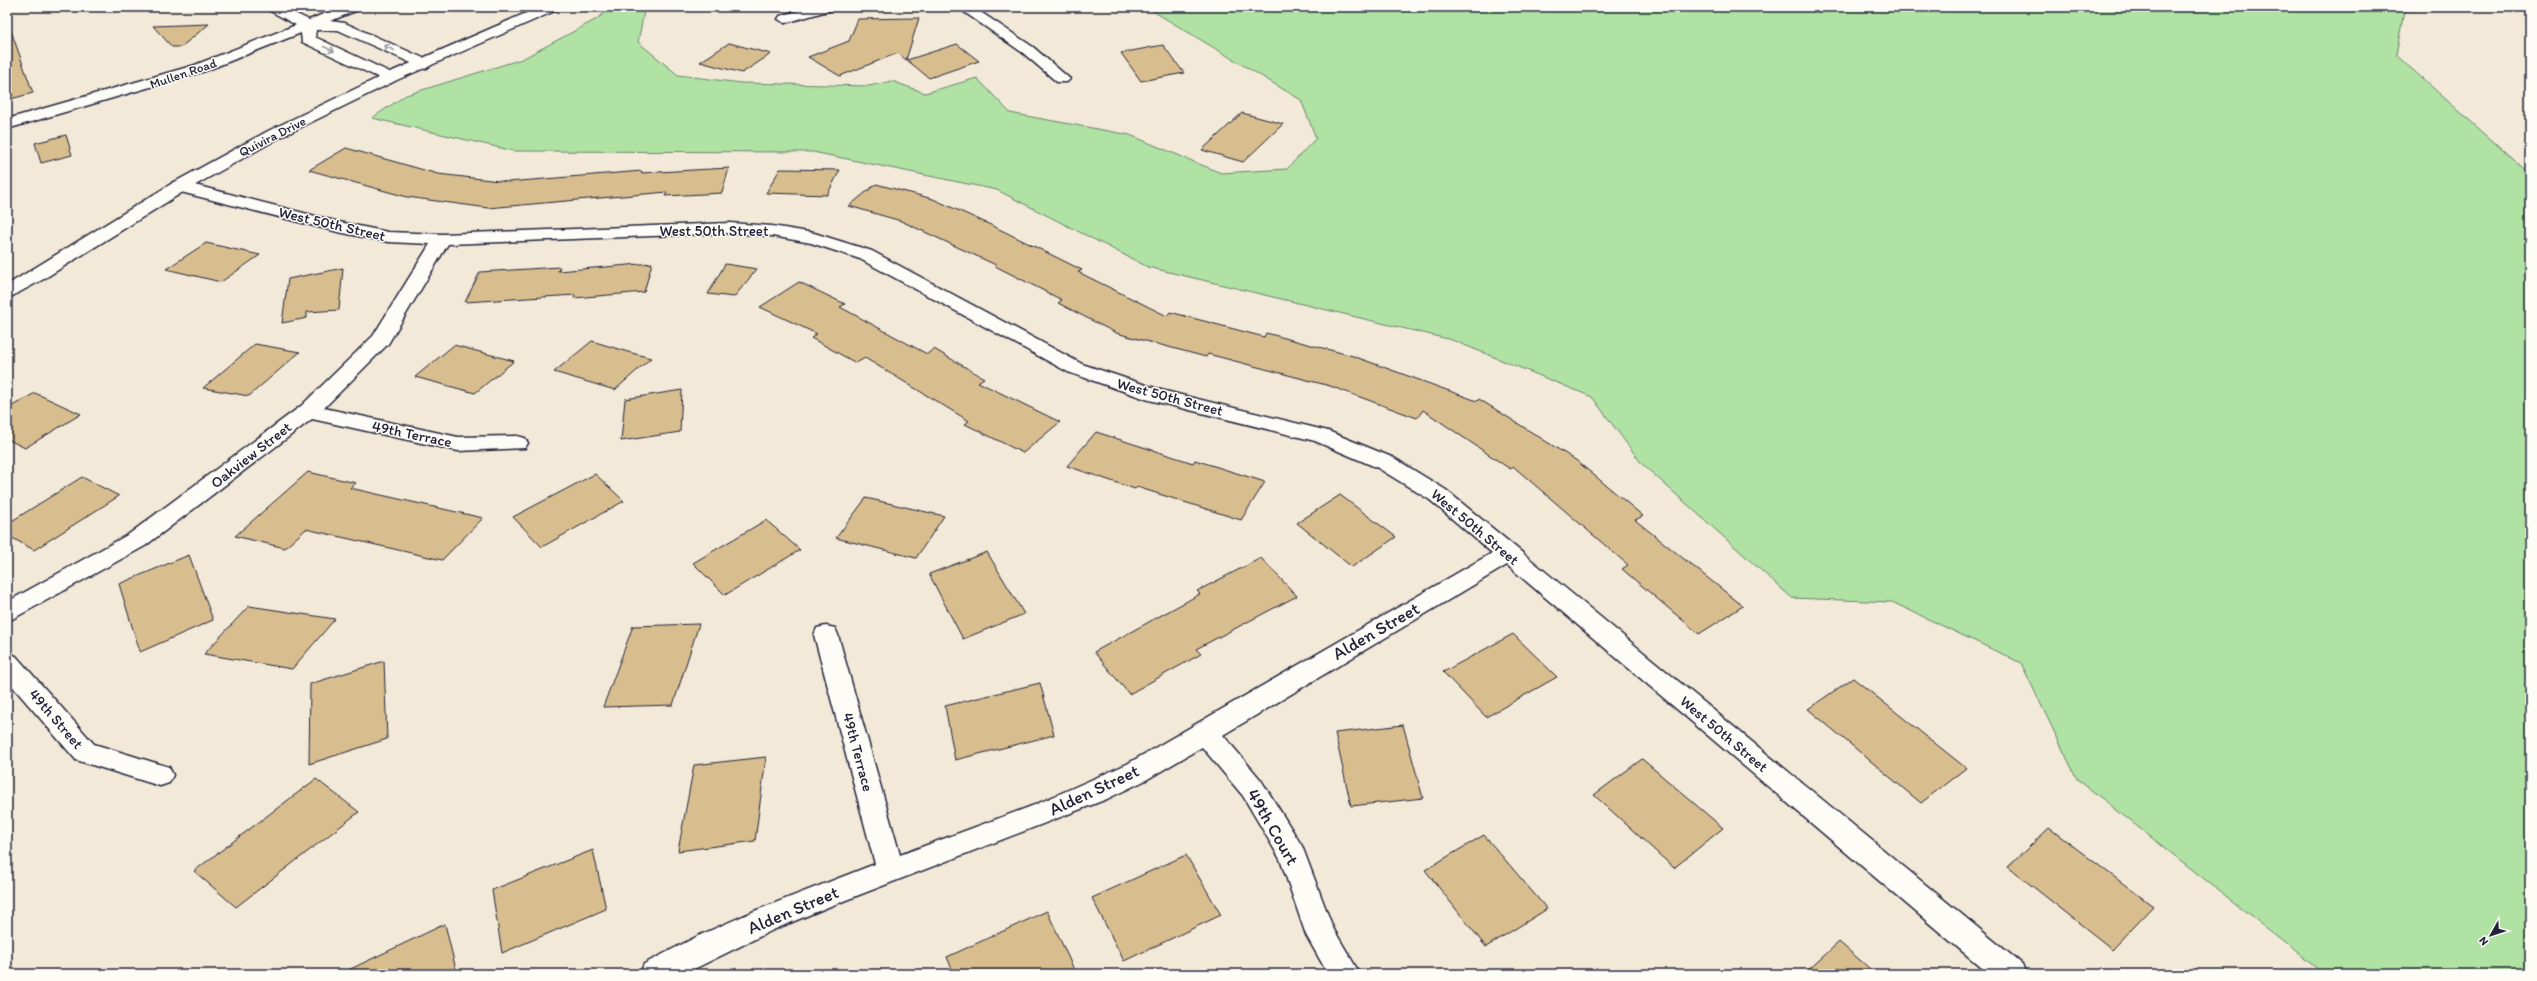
<svg xmlns="http://www.w3.org/2000/svg" width="2537" height="981" viewBox="0 0 2537 981" font-family="Itim,sans-serif">
<rect width="100%" height="100%" fill="#f2e9d8"/>
<filter id="ink" filterUnits="userSpaceOnUse"><feTurbulence type="fractalNoise" baseFrequency=".025" numOctaves="2"/><feDisplacementMap in="SourceGraphic" scale="8" xChannelSelector="R" yChannelSelector="G"/><feConvolveMatrix kernelMatrix="1 2 1 2 8 2 1 2 1" color-interpolation-filters="sRGB"/></filter>
<g filter="url(#ink)">
<path fill="#afe2a3" stroke="#68826f" d="M613,7H645L638,42L678,75L741,83L869,86L892,81L925,93L977,78L1010,113L1130,135L1221,173L1287,169L1316,138L1301,100L1146,7H2466L2404,11L2396,55L2530,174V974H2325L2077,779L2021,663L1892,602L1792,598L1642,464L1592,397L1452,340L1148,267L997,190L813,152L514,151L372,118L406,95L522,59L595,20Z"/>
<g fill="#d8be8e" stroke="#22223b">
<path d="M919,18L906,60L898,53L840,76L808,57L849,41L858,19Z"/>
<path d="M209,24L181,47H172L153,26Z"/>
<path d="M7,28H10L33,93L7,100Z"/>
<path d="M729,43L771,54L742,73L700,62Z"/>
<path d="M957,44L979,61L929,78L907,60Z"/>
<path d="M1163,45L1184,73L1141,81L1121,53Z"/>
<path d="M1242,113L1283,124L1243,162L1202,150Z"/>
<path d="M66,135L72,155L41,163L35,143Z"/>
<path d="M346,148L438,174L508,182L642,171L641,173L729,168L722,193L665,196L667,192L488,208L407,197L309,170Z"/>
<path d="M780,169L840,170L827,195L766,193Z"/>
<path d="M876,184L933,199L993,226L1082,270L1078,272L1167,316L1170,312L1264,337L1266,333L1353,356L1477,401L1479,399L1577,461L1643,516L1635,520L1743,606L1699,634L1622,569L1628,565L1514,467L1510,469L1423,410L1417,418L1330,386L1208,354L1206,357L1116,333L1058,303L1062,300L995,266L996,265L901,221L849,206Z"/>
<path d="M206,243L260,255L221,282L166,269Z"/>
<path d="M652,263L644,292L574,298L575,295L465,302L480,272L560,267L558,271Z"/>
<path d="M725,264L757,269L734,297L708,294Z"/>
<path d="M343,268L339,310L307,312V318L282,323L288,279Z"/>
<path d="M799,282L845,304L840,307L927,354L934,349L984,378L978,382L1060,422L1023,453L965,424L969,421L865,358L856,363L811,338L817,334L760,307Z"/>
<path d="M592,341L628,352L651,358L615,390L554,372Z"/>
<path d="M255,344L300,352L249,396L203,388Z"/>
<path d="M454,345L514,361L475,393L415,377Z"/>
<path d="M682,390L680,432L621,441L625,399Z"/>
<path d="M35,393L81,414L25,448L7,439V409Z"/>
<path d="M1096,432L1193,463L1195,460L1265,482L1241,520L1137,487L1135,489L1067,466Z"/>
<path d="M308,472L356,483L350,488L483,518L442,560L306,529L285,548L235,536Z"/>
<path d="M595,474L624,501L542,547L513,517Z"/>
<path d="M82,477L119,496L34,550L7,535V524Z"/>
<path d="M1340,495L1396,537L1352,567L1297,523Z"/>
<path d="M866,498L944,516L916,558L836,538Z"/>
<path d="M766,520L800,550L725,595L693,563Z"/>
<path d="M987,552L1024,614L963,639L929,574Z"/>
<path d="M189,555L213,620L140,652L119,584Z"/>
<path d="M1261,558L1297,596L1196,649L1201,654L1129,694L1094,652L1200,594L1197,591Z"/>
<path d="M249,606L335,619L292,669L204,654Z"/>
<path d="M699,624L673,705L603,707L633,626Z"/>
<path d="M1513,634L1557,677L1486,717L1443,672Z"/>
<path d="M384,661L387,739L309,764L310,684Z"/>
<path d="M1853,678L1966,768L1921,803L1808,709Z"/>
<path d="M1040,683L1054,735L955,760L945,706Z"/>
<path d="M1403,725L1423,798L1351,806L1335,733Z"/>
<path d="M766,757L755,841L678,851L694,765Z"/>
<path d="M1642,759L1723,828L1674,868L1594,795Z"/>
<path d="M316,779L359,812L236,907L194,871Z"/>
<path d="M2049,828L2153,906L2112,949L2008,867Z"/>
<path d="M1484,835L1547,909L1486,947L1425,870Z"/>
<path d="M593,850L606,909L502,953L492,890Z"/>
<path d="M1186,855L1221,915L1124,961L1092,898Z"/>
<path d="M1047,911L1076,974H954L947,957Z"/>
<path d="M445,924L457,974H340Z"/>
<path d="M1839,942L1876,974H1804Z"/>
</g>
<g fill="none" stroke-linecap="round" stroke-linejoin="round">
<defs>
<g id="minor">
<path d="M263,7H282L309,20L340,7H360L358,10L330,21L345,23L430,61L433,64L425,69L420,67L338,30H316L315,37L396,75L399,78L391,83L386,81L302,42L301,33L205,71L7,129V119L195,65L296,25Z"/>
<path d="M811,7H833L831,10L785,23L778,19L780,16Z"/>
<path d="M957,7H973L1033,47L1070,79L1067,82H1057L1023,53Z"/>
<path d="M179,181L339,222L388,232L442,234L730,223L772,226L814,233L872,251L1082,364L1161,390L1328,431L1394,458L1446,490L2022,964L2026,974H1989L1507,565L1223,735L1261,780L1302,846L1333,928L1360,974H1328L1306,935L1280,859L1243,796L1202,747L1146,780L1107,799L828,907L773,930L684,974H640L644,964L698,936L752,912L875,864L814,635L817,628L826,626L835,628L838,635L900,855L1032,806L1127,764L1492,553L1430,500L1378,468L1315,441L1149,400L1068,372L860,259L811,243L772,236L730,233L448,244L388,344L324,408L458,437L517,436L525,438L528,443L525,448L458,451L312,419L145,546L7,622V602L129,534L301,406L373,336L430,244L388,242L338,232L173,190L170,186L173,182Z"/>
<path d="M7,653L16,656L94,744L169,767L173,775L169,783L160,786L76,760L7,680Z"/>
</g>
<path id="secondary" d="M540,7H559L557,10L397,80L279,138L183,192L42,280L7,299V285L171,184L268,131L386,74Z"/>
</defs>
<use href="#minor" stroke="#22223b" stroke-width="3"/>
<use href="#secondary" stroke="#22223b" stroke-width="3"/>
<use href="#minor" fill="#fdfcf7" fill-rule="evenodd"/>
<use href="#secondary" fill="#fdfcf7" fill-rule="evenodd"/>
</g>
<defs><path id="oneway-shaft" d="M-6 0H5M1.5-3L5.5 0L1.5 3" fill="none" stroke-width="1.6" stroke-linecap="round" stroke-linejoin="round"/></defs>
<g stroke="#9a9aa2">
<use href="#oneway-shaft" transform="translate(389 48) rotate(-156)"/>
<use href="#oneway-shaft" transform="translate(329 49) rotate(25)"/>
</g>
</g>
<g text-anchor="middle" stroke-width="3" stroke-linejoin="round" paint-order="stroke">
<g font-size="13" fill="#22223b" stroke="#fdfcf7">
<text transform="translate(183 73) rotate(-19)" y="5">Mullen Road</text>
<text transform="translate(272 136) rotate(-27)" y="5">Quivira Drive</text>
</g>
<g font-size="15" fill="#22223b" stroke="#fdfcf7">
<text transform="translate(332 224) rotate(13)" y="5">West 50th Street</text>
<text x="714" y="236">West 50th Street</text>
<text transform="translate(1170 397) rotate(15)" y="5">West 50th Street</text>
<text transform="translate(412 434) rotate(12)" y="5">49th Terrace</text>
<text transform="translate(251 455) rotate(-38)" y="5">Oakview Street</text>
<text transform="translate(1475 527) rotate(40)" y="5">West 50th Street</text>
<text transform="translate(56 719) rotate(49)" y="5">49th Street</text>
<text transform="translate(1724 734) rotate(40)" y="5">West 50th Street</text>
<text transform="translate(858 752) rotate(75)" y="5">49th Terrace</text>
</g>
<g font-size="18" fill="#22223b" stroke="#fdfcf7">
<text transform="translate(1376 631) rotate(-30)" y="6">Alden Street</text>
<text transform="translate(1094 790) rotate(-25)" y="6">Alden Street</text>
<text transform="translate(1273 827) rotate(60)" y="6">49th Court</text>
<text transform="translate(793 910) rotate(-23)" y="6">Alden Street</text>
</g>
</g>
<rect width="2537" height="981" fill="none" stroke="#fdfcf7" stroke-width="24"/>
<rect x="12" y="12" width="2513" height="957" fill="none" stroke="#22223b" stroke-width="1.5" filter="url(#ink)"/>
<g transform="translate(2491 935) rotate(231)" stroke="#fdfcf7" stroke-width="3" paint-order="stroke">
<path d="M0-3L7 15L0 10L-7 15Z" fill="#22223b"/>
<text y="-6" font-size="11" font-weight="bold" text-anchor="middle" fill="#22223b">N</text>
</g>
</svg>
